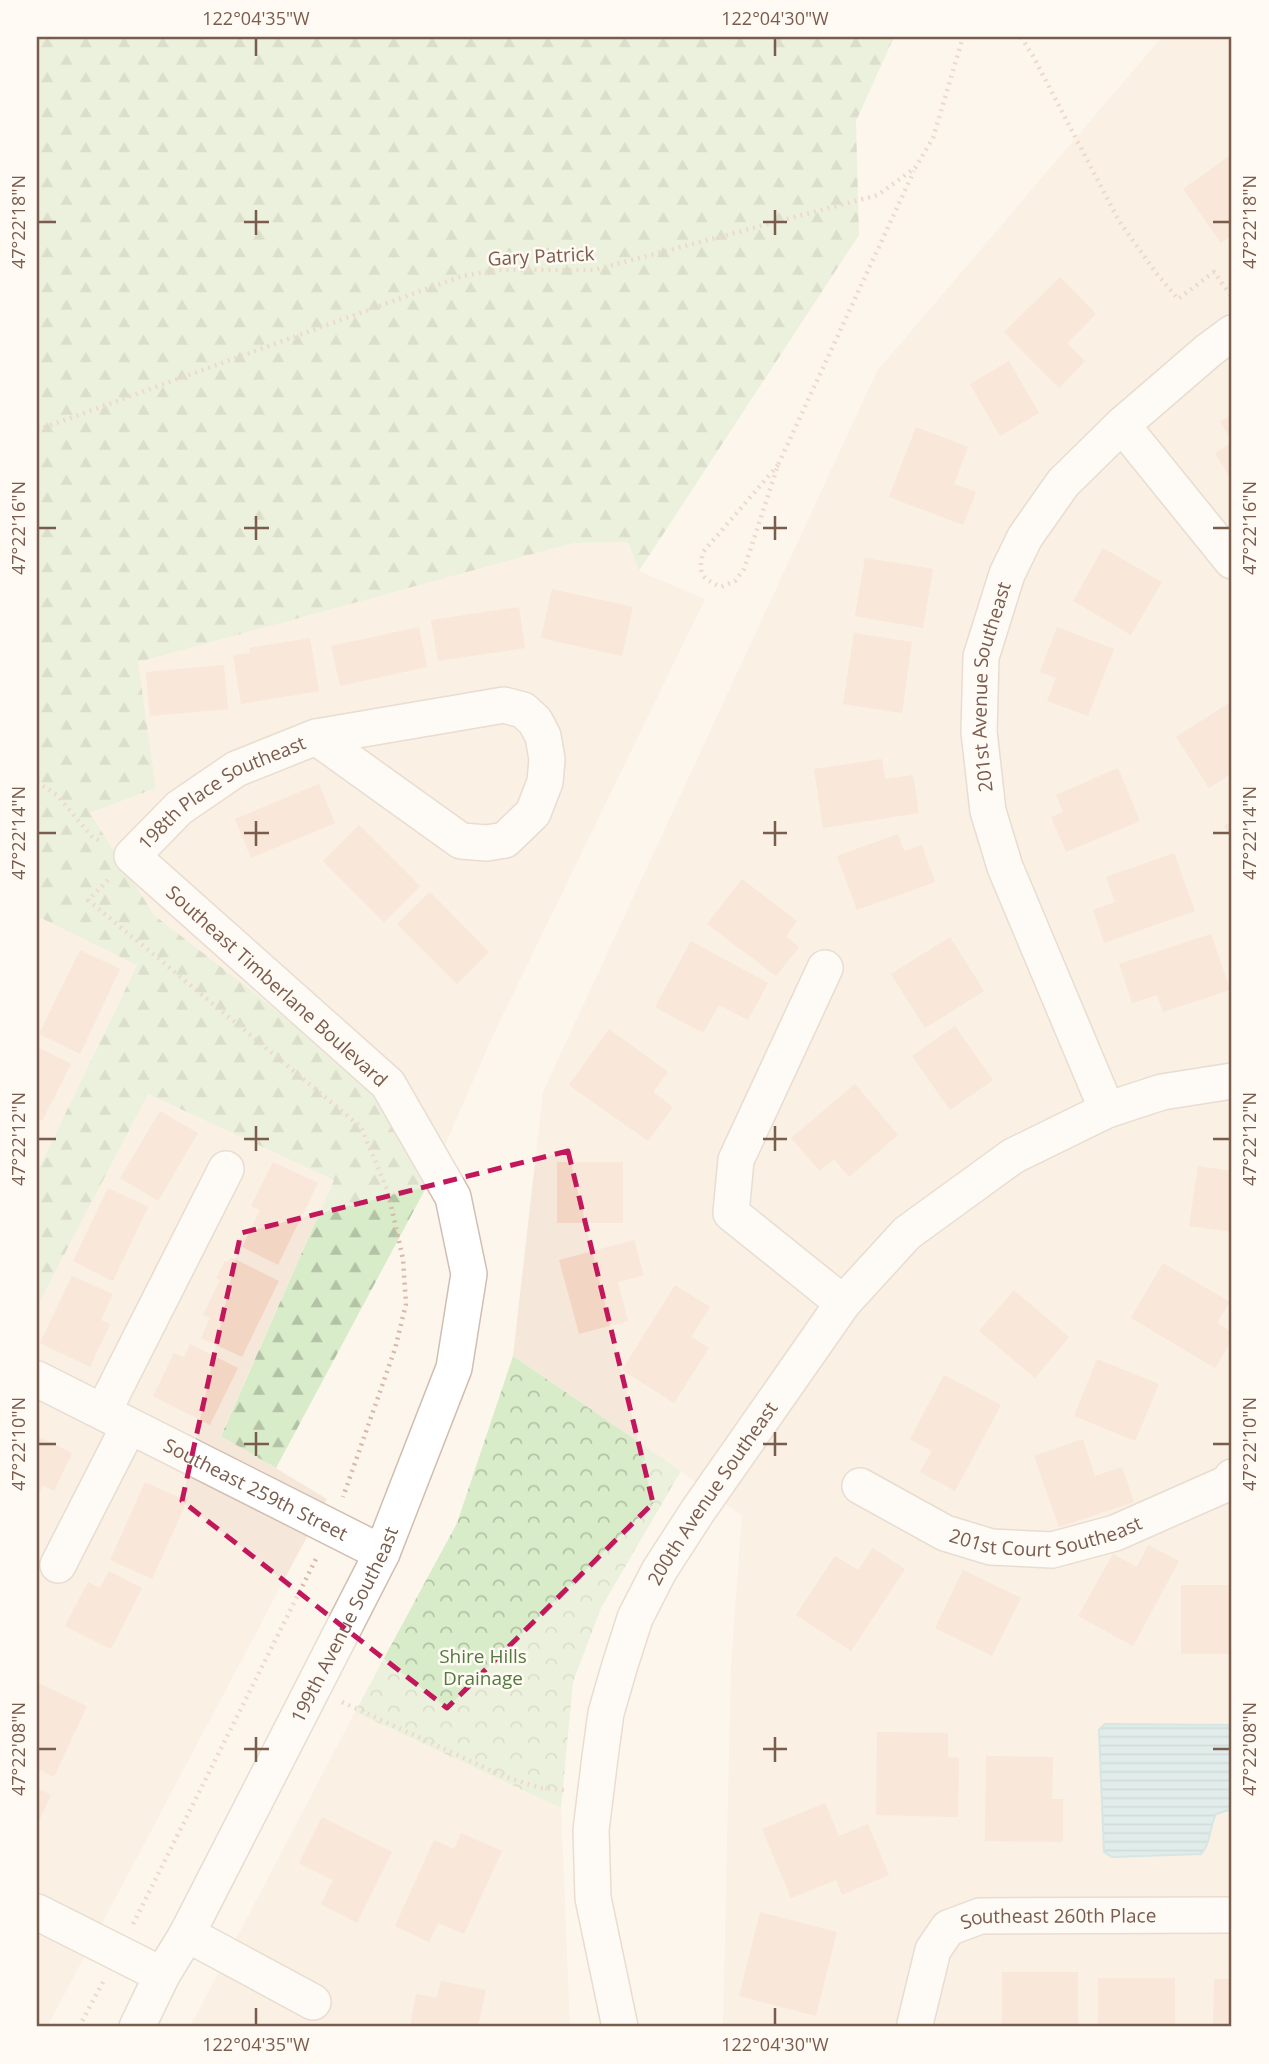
<svg xmlns="http://www.w3.org/2000/svg" width="1269" height="2064" viewBox="0 0 1269 2064" font-family="'Open Sans',sans-serif">
<defs>
<pattern id="forest-firs" width="22" height="20" patternUnits="userSpaceOnUse" patternTransform="scale(1.75)"><rect width="22" height="20" fill="#d8ecc9"/><path d="M5 1l3.5 6h-7zM16 11l3.5 6h-7z" fill="#b4c2a5"/></pattern>
<pattern id="park-crowns" width="20" height="18" patternUnits="userSpaceOnUse" patternTransform="scale(1.75)"><rect width="20" height="18" fill="#d8ecc9"/><path d="M2 6a3 3 0 1 1 6 0M12 15a3 3 0 1 1 6 0" fill="none" stroke="#b4c2a5"/></pattern>
<pattern id="water-rules" width="6" height="5" patternUnits="userSpaceOnUse" patternTransform="scale(1.75)"><rect width="6" height="5" fill="#bfe3e8"/><path d="M0 2.5h6" fill="none" stroke="#a0bbbe"/></pattern>
</defs>
<rect width="100%" height="100%" fill="#fdf6ec"/>
<g fill="#f5e8da">
<path d="M1162,37H1232V2027H723L731,1664L742,1516L681,1471L513,1356L543,1092L877,371Z"/>
<path d="M628,542L639,571L705,599L494,1033L428,1184L279,1012L154,915L90,813L156,788L138,661L573,543Z"/>
<path d="M37,916L137,964L37,1172Z"/>
<path d="M148,1094L334,1180L221,1435L327,1499L47,2027H37V1302L39,1303Z"/>
<path d="M355,1712L561,1808L570,2027H190Z"/>
</g>
<path fill="url(#forest-firs)" d="M37,37H894L856,121L859,235L639,571L628,542L573,543L138,662L156,788L90,813L154,915L279,1012L379,1099L428,1184L276,1468L221,1436L334,1180L148,1094L39,1303L37,1302V1172L137,965L37,916Z"/>
<path fill="url(#park-crowns)" d="M513,1356L681,1471L601,1608L573,1682L561,1808L355,1712L457,1523Z"/>
<path fill="url(#water-rules)" stroke="#a5d3da" stroke-width="2" d="M1105,1724L1232,1725V1809L1216,1814C1209,1828 1211,1843 1201,1854L1112,1857L1104,1852L1099,1730Z"/>
<g fill="#f3d5c3">
<path d="M1232,154V235L1221,243L1183,189Z"/>
<path d="M1060,277L1096,314L1067,343L1085,361L1059,388L1004,332Z"/>
<path d="M1009,361L1039,413L1000,436L970,384Z"/>
<path d="M1232,414V441L1220,422Z"/>
<path d="M916,427L968,447L954,484L976,492L963,525L889,497Z"/>
<path d="M1232,443V481L1215,453Z"/>
<path d="M1103,548L1162,582L1131,635L1073,601Z"/>
<path d="M865,558L933,569L923,628L855,616Z"/>
<path d="M552,589L633,607L622,656L541,638Z"/>
<path d="M519,607L525,648L438,661L431,620Z"/>
<path d="M419,627L427,667L340,686L331,646Z"/>
<path d="M1057,627L1114,649L1088,716L1047,701L1056,678L1040,672Z"/>
<path d="M854,633L912,642L902,713L843,704Z"/>
<path d="M310,638L319,691L241,704L233,655L250,653L249,648Z"/>
<path d="M224,665L228,709L150,716L146,672Z"/>
<path d="M1232,701V773L1209,788L1176,737Z"/>
<path d="M882,759L885,779L913,775L919,813L823,828L814,769Z"/>
<path d="M1118,768L1140,821L1066,852L1051,817L1063,812L1056,795Z"/>
<path d="M319,784L335,823L251,858L235,819Z"/>
<path d="M1232,821V840L1224,826Z"/>
<path d="M359,825L420,886L384,922L323,861Z"/>
<path d="M898,834L904,851L922,845L935,882L857,910L837,856Z"/>
<path d="M1174,853L1195,911L1104,943L1093,910L1115,902L1106,877Z"/>
<path d="M742,879L797,921L786,936L799,947L776,976L707,924Z"/>
<path d="M430,892L489,952L457,984L397,924Z"/>
<path d="M1211,934L1230,990L1163,1012L1157,995L1132,1003L1119,964Z"/>
<path d="M950,937L984,991L925,1028L891,974Z"/>
<path d="M691,941L768,983L748,1020L719,1005L703,1033L655,1007Z"/>
<path d="M80,950L120,969L80,1054L39,1034Z"/>
<path d="M955,1026L993,1080L950,1110L912,1056Z"/>
<path d="M609,1029L668,1072L653,1092L673,1107L648,1141L569,1085Z"/>
<path d="M37,1047L71,1064L42,1121L37,1118Z"/>
<path d="M855,1084L898,1135L849,1177L834,1159L820,1171L791,1138Z"/>
<path d="M160,1111L198,1133L158,1201L120,1178Z"/>
<path d="M273,1162L318,1183L278,1265L242,1247L260,1210L251,1206Z"/>
<rect x="557" y="1162" width="66" height="61"/>
<path d="M1198,1166L1232,1171V1232L1189,1226Z"/>
<path d="M108,1188L148,1207L113,1281L73,1261Z"/>
<path d="M634,1240L644,1275L618,1282L628,1321L579,1334L559,1260Z"/>
<path d="M231,1257L279,1281L242,1357L201,1338L210,1318L203,1315L220,1280L216,1278L225,1261L228,1262Z"/>
<path d="M1163,1263L1230,1302L1217,1323L1232,1332V1340L1215,1368L1131,1318Z"/>
<path d="M72,1276L113,1294L101,1320L110,1324L90,1367L40,1343Z"/>
<path d="M675,1285L710,1307L691,1337L709,1348L674,1403L622,1370Z"/>
<path d="M1014,1290L1069,1337L1035,1378L979,1331Z"/>
<path d="M190,1344L238,1368L210,1425L153,1396L174,1353L184,1357Z"/>
<path d="M1097,1359L1159,1384L1135,1441L1074,1416Z"/>
<path d="M944,1375L1001,1405L955,1491L920,1472L932,1451L910,1439Z"/>
<path d="M37,1436L72,1453L54,1491L43,1485L37,1499Z"/>
<path d="M1083,1439L1095,1476L1122,1467L1134,1502L1059,1527L1034,1456Z"/>
<path d="M145,1482L187,1501L152,1579L110,1560Z"/>
<path d="M1148,1545L1179,1561L1133,1646L1078,1616L1113,1554L1137,1567Z"/>
<path d="M873,1548L905,1569L851,1651L796,1615L835,1556L858,1570Z"/>
<path d="M963,1570L1021,1598L992,1656L935,1628Z"/>
<path d="M109,1571L142,1588L111,1649L65,1626L88,1582L100,1588Z"/>
<rect x="1181" y="1585" width="51" height="69"/>
<path d="M38,1683L87,1706L54,1777L37,1769Z"/>
<path d="M877,1732L948,1733V1757L959,1758L958,1817L876,1815Z"/>
<path d="M986,1756L1053,1757L1052,1799H1063V1842L985,1841Z"/>
<path d="M37,1788L51,1795L37,1825Z"/>
<path d="M825,1803L839,1836L868,1824L889,1875L842,1895L836,1880L791,1898L762,1829Z"/>
<path d="M322,1817L392,1852L357,1923L321,1904L333,1880L299,1863Z"/>
<path d="M461,1833L502,1851L464,1934L438,1923L429,1942L395,1926L434,1840L454,1849Z"/>
<path d="M760,1912L837,1932L816,2016L739,1996Z"/>
<rect x="1002" y="1972" width="76" height="55"/>
<rect x="1098" y="1978" width="77" height="49"/>
<path d="M1214,1979H1232V2027H1213Z"/>
<path d="M441,1981L486,1990L478,2027H410L416,1994L437,1998Z"/>
</g>
<g fill="none" stroke-linecap="round" stroke-linejoin="round">
<defs>
<g id="minor">
<path d="M1122,425L1232,561"/>
<path d="M825,968L736,1160L731,1213L843,1303"/>
<path id="s1" d="M1107,1110L1005,867L988,811L979,732L981,657L1007,574L1025,537L1063,483L1122,425L1209,350L1232,333"/>
<path id="s2" d="M37,1379L382,1553"/>
<path d="M103,1412L226,1169"/>
<path id="s3" d="M860,1486L945,1533L991,1547L1052,1550L1115,1533L1228,1483L1232,1477"/>
<path d="M58,1565L129,1426"/>
<path d="M37,1912L162,1975"/>
<path d="M187,1934L313,2002"/>
<path id="s4" d="M915,2024L933,1950L948,1928L980,1916L1232,1915"/>
<path id="s5" d="M137,2027L162,1975L187,1934L382,1553L454,1368L469,1274L453,1197L388,1084L132,856L179,808L236,769L316,737L461,841L487,843L505,840L533,813L545,782L547,759L543,736L535,721L523,710L504,705L316,737"/>
<path id="s6" d="M620,2027L593,1898L591,1830L600,1757L606,1713L619,1668L635,1618L659,1571L697,1512L843,1303L907,1233L1013,1156L1107,1110L1162,1092L1232,1081"/>
</g>
</defs>
<use href="#minor" stroke="#d1beb0" stroke-width="38"/>
<g stroke="#d9b8a5" stroke-width="4.5" stroke-dasharray="2 5" stroke-linecap="butt">
<path d="M1021,37L1033,56L1119,221L1157,274L1178,299L1214,272L1232,297"/>
<path d="M37,430L462,276L497,270H594L878,195L915,168L933,138L963,37"/>
<path d="M778,465L703,552C698,574 701,578 721,587L735,581L744,569L778,465L914,171"/>
<path d="M37,782L57,795L93,838L101,841"/>
<path d="M108,880L88,900L361,1127L388,1192L403,1259L406,1304L395,1349L343,1497"/>
<path d="M342,1702L503,1776L541,1788L564,1790"/>
<path d="M133,1924L317,1557"/>
<path d="M79,2027L103,1982"/>
</g>
<use href="#minor" stroke="#fff" stroke-width="35"/>
</g>
<path d="M0 0H1269V2064H0ZM568,1151L653,1503L447,1708L182,1501L241,1233Z" fill="#fdf6ec" fill-opacity=".55" fill-rule="evenodd"/>
<path fill="none" stroke="#c2185b" stroke-width="5" stroke-dasharray="14 9" stroke-linejoin="round" d="M568,1151L653,1503L447,1708L182,1501L241,1233Z"/>
<path fill="none" stroke="#7a5c4d" stroke-width="2.5" d="M256,38V56M775,38V56M256,210V235M775,210V235M38,222H56M244,222H269M763,222H787M1213,222H1230M256,516V540M775,516V540M38,528H56M244,528H269M763,528H787M1213,528H1230M256,821V846M775,821V846M38,833H56M244,833H269M763,833H787M1213,833H1230M256,1126V1151M775,1126V1151M38,1139H56M244,1139H269M763,1139H787M1213,1139H1230M256,1432V1456M775,1432V1456M38,1444H56M244,1444H269M763,1444H787M1213,1444H1230M256,1737V1762M775,1737V1762M38,1749H56M244,1749H269M763,1749H787M1213,1749H1230M256,2008V2025M775,2008V2025"/>
<g text-anchor="middle" stroke-width="5" stroke-linejoin="round" paint-order="stroke">
<g font-size="19" fill="#7a5c4d" stroke="#fffaf3">
<text transform="translate(541 256) rotate(-3)" y="7">Gary Patrick</text>
<text dy="7" stroke="none"><textPath href="#s1" startOffset="448">201st Avenue Southeast</textPath></text>
<text dy="7" stroke="none"><textPath href="#s5" startOffset="1491">198th Place Southeast</textPath></text>
<text transform="translate(277 986) rotate(42)" y="7">Southeast Timberlane Boulevard</text>
<text dy="7" stroke="none"><textPath href="#s2" startOffset="245">Southeast 259th Street</textPath></text>
<text dy="7" stroke="none"><textPath href="#s6" startOffset="564">200th Avenue Southeast</textPath></text>
<text dy="7" stroke="none"><textPath href="#s3" startOffset="201">201st Court Southeast</textPath></text>
<text dy="7" stroke="none"><textPath href="#s5" startOffset="453">199th Avenue Southeast</textPath></text>
<text dy="7" stroke="none"><textPath href="#s4" startOffset="215">Southeast 260th Place</textPath></text>
</g>
<g font-size="19" fill="#537a41" stroke="#fffaf3">
<text x="483" y="1663">Shire Hills<tspan x="483" dy="22">Drainage</tspan></text>
</g>
</g>
<rect width="1269" height="2064" fill="none" stroke="#fffaf3" stroke-width="77"/>
<rect x="38" y="38" width="1192" height="1987" fill="none" stroke="#7a5c4d" stroke-width="2.5"/>
<g font-size="18" text-anchor="middle" fill="#7a5c4d">
<text x="256" y="25">122°04'35"W</text>
<text x="775" y="25">122°04'30"W</text>
<text transform="translate(19 222) rotate(-90)" y="6">47°22'18"N</text>
<text transform="translate(1250 222) rotate(-90)" y="6">47°22'18"N</text>
<text transform="translate(19 528) rotate(-90)" y="6">47°22'16"N</text>
<text transform="translate(1250 528) rotate(-90)" y="6">47°22'16"N</text>
<text transform="translate(19 833) rotate(-90)" y="6">47°22'14"N</text>
<text transform="translate(1250 833) rotate(-90)" y="6">47°22'14"N</text>
<text transform="translate(19 1139) rotate(-90)" y="6">47°22'12"N</text>
<text transform="translate(1250 1139) rotate(-90)" y="6">47°22'12"N</text>
<text transform="translate(19 1444) rotate(-90)" y="6">47°22'10"N</text>
<text transform="translate(1250 1444) rotate(-90)" y="6">47°22'10"N</text>
<text transform="translate(19 1749) rotate(-90)" y="6">47°22'08"N</text>
<text transform="translate(1250 1749) rotate(-90)" y="6">47°22'08"N</text>
<text x="256" y="2051">122°04'35"W</text>
<text x="775" y="2051">122°04'30"W</text>
</g>
</svg>
